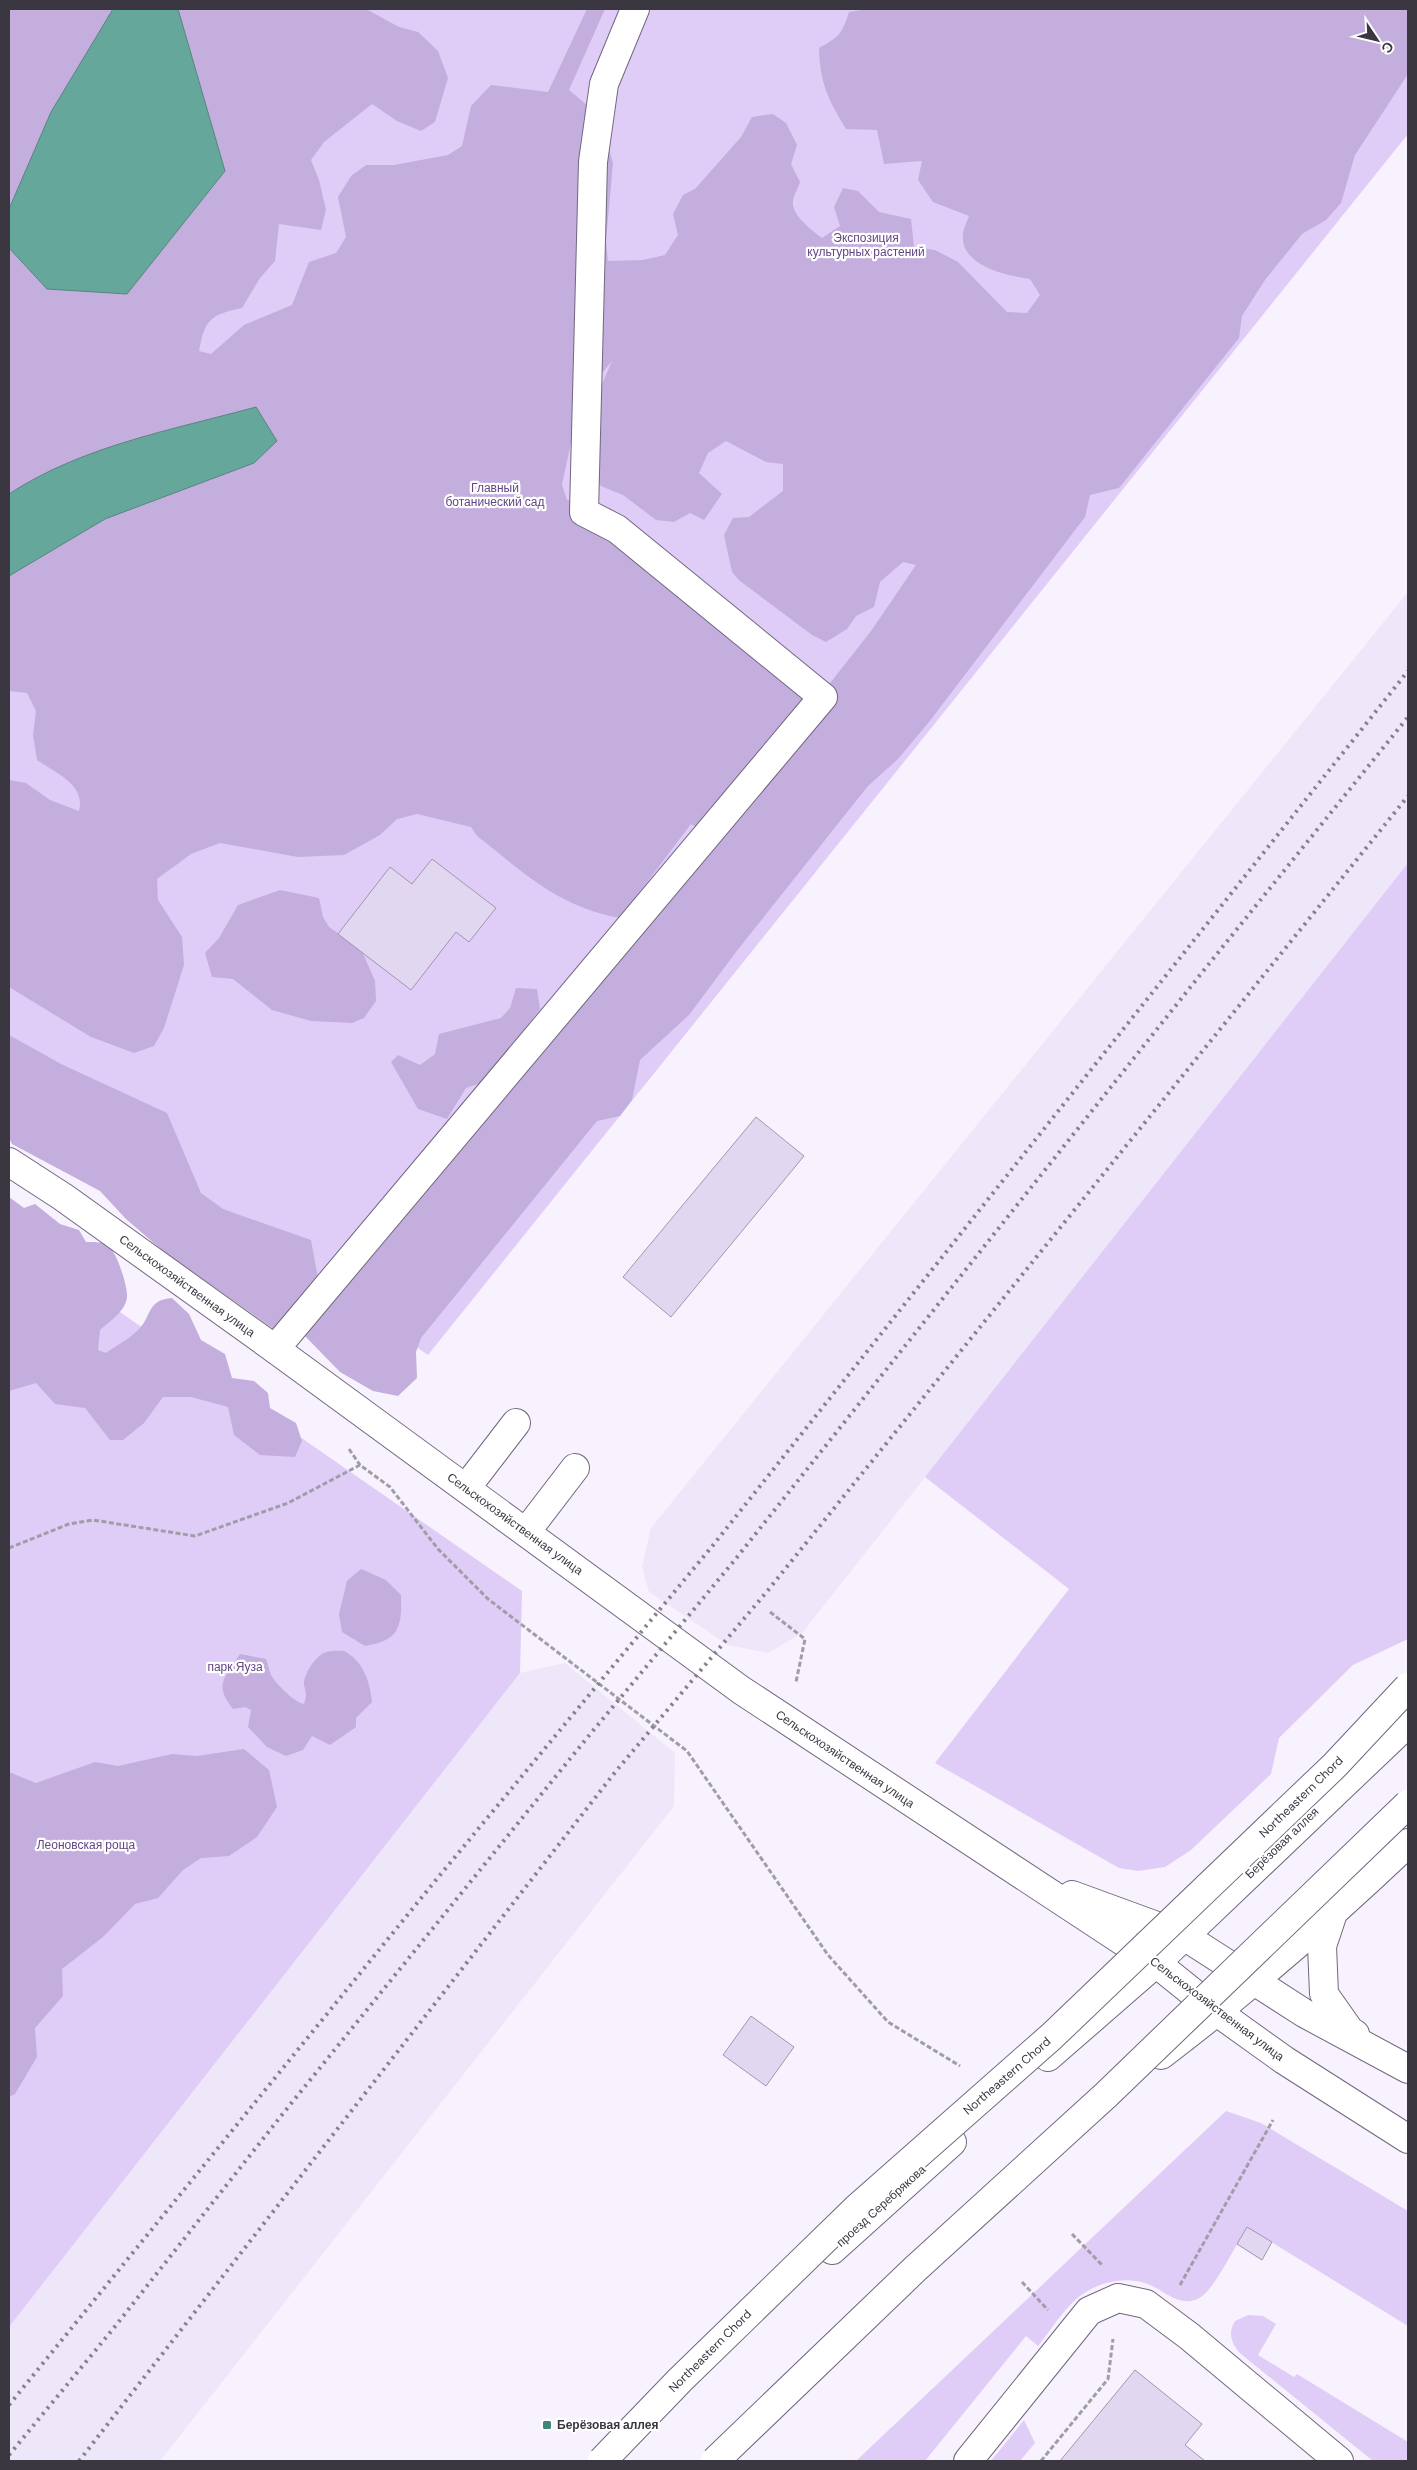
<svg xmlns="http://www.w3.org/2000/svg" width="1417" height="2470" viewBox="0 0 1417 2470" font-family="'DM Sans',sans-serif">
<rect width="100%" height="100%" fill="#f7f2fd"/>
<g fill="#eee6f9">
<path d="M1408,592V866L802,1633L768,1653L728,1645L649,1592L642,1567L651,1528Z"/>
<path d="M565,1663L675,1753L674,1806L160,2461H9V2327L520,1673Z"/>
</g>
<g fill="#dfcdf8">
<path d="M9,9H1408V134L428,1355L9,1066Z"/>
<path d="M1408,863V1639L1353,1665L1279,1738L1271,1774L1191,1850L1165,1867L1138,1871L1119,1868L935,1763L1069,1589L925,1477Z"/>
<path d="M9,1235L522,1591L520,1673L9,2327Z"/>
<path d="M1226,2111L1261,2123L1408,2211V2326L1247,2227C1237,2243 1215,2288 1201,2297C1178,2311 1162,2286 1141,2282C1119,2277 1098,2283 1080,2296C1064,2308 1051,2330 1038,2346L1026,2336L925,2461H856Z"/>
<path d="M1248,2315L1263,2316L1276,2324L1258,2355L1294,2377L1297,2374L1408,2442V2461H1373L1241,2354C1232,2345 1227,2333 1235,2321Z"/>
<path d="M1024,2420L1035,2443L1020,2461H991Z"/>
</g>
<g fill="#c3aede" fill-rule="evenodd">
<path d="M9,9H113L52,112L9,209Z"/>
<path d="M178,9H366L399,27L418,32L438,51L448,78L435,122L421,131L397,121L372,104L324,142L311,160L319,180L326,210L321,230L279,224L275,261L260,278L242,308C209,315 205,320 199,351L211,354L244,325L292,305L309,262L336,253L346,237L338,197L351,176L366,165H394L448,155L462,146L471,106L491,85L548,92L587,9H605L569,90L599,115L613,163L606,241L608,261L643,260L665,255L678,235L673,214L683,195L695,189L741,137L752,117L773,114L786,123L797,145L791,164L800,182C798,188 794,195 793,201C791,215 812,230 822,238L840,226L834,207L843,188L858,191L879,212L911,219L914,247L935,250L958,262L1007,312L1027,313L1040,295L1030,279C1008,276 960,266 963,235C963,229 967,222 969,216L933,202L918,180L922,161L884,164L877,130L846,129C828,99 820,84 819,48C839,37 842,34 849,12L868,9H1408V74L1355,155L1341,203L1326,220L1302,234L1265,280L1242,316L1239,338L1119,488L1090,495L1085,517L929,722L898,759L868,786L736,952L689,1015L640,1060L632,1100L620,1116L597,1121L421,1338L416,1352L417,1378L398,1396L373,1391L340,1372L303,1334L275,1330L163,1251L126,1219L100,1191L12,1144L9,1138V1035L61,1064L167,1113L201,1193L223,1209L311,1240L319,1284L493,1079L466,1088L447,1119L418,1109L391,1062L398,1055L420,1065L435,1054L439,1034L501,1018L510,1008L516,988L537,989L540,1009L514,1043L517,1055L696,827L691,824L620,918C557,906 526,874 477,836L471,827L417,814L397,819L380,835L344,855L298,857L220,843L191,854L157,879L158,900L182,937L184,965L164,1028L154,1046L134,1053L91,1037L9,987V780L26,783L50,800L79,811C86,785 56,773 37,760L33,735L36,711L27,693L9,691V248L47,289L224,171ZM612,361L592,407L593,470L601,486L623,495L656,520L674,522L690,513L704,520L722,494L699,473L708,453L726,441L766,462L783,464V491L749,517L733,518L724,535L732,572L740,581L812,635L826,642L847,629L856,616L874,607L880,582L903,562L916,565L871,631L827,687L607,510L567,500L562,485L580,400Z"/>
<path d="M280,890L319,898L323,917L329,927L361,949L375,981L376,1001L364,1018L352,1023L311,1021L272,1010L233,979L212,977L205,953L219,938L238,905Z"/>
<path d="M9,1197L24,1208L35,1204L60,1224L79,1230L86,1242C92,1242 101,1242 106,1244C116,1248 128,1287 127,1297C126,1311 109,1322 100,1330L98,1350L106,1353C116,1346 129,1339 138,1330C152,1317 146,1300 172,1298L189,1314L201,1340L225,1354L232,1378L254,1381L268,1393L270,1408L296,1423L302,1441L295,1457L260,1455L234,1435L228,1407L191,1397H163L144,1423L123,1440H110L85,1408L55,1404L36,1383L9,1391Z"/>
<path d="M361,1569L386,1580L401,1595C402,1628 399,1640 365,1646L342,1632L339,1614L347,1581Z"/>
<path d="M344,1651C363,1661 370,1681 372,1702L356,1718V1727L330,1745L312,1736L303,1750L286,1756L267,1747L248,1727L251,1710L245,1707L233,1709C213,1684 225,1678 240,1654L266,1659C268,1664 269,1670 271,1675C276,1684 295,1703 304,1704C307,1695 306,1693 304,1685C303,1675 315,1657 324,1653C330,1650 338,1651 344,1651Z"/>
<path d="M244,1749L269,1770L277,1807L257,1837L229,1856L201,1858L183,1870L158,1898L135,1904L103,1937L62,1969L63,1996L35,2028L37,2057L15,2094L9,2097V1772L36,1783L95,1762L118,1766L172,1754L197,1756Z"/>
</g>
<g fill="#65a79b" stroke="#588580">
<path d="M113,9H178L225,171L127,294L47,289L9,248V209L51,112Z"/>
<path d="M256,407L277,441L254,463L105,519L9,576V494C82,446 172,430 256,407Z"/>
</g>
<g fill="#e2d7f1" stroke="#a196ae">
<path d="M432,859L496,908L469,942L456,932L411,990L338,934L390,867L412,884Z"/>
<path d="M756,1117L804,1156L671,1317L623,1277Z"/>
<path d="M751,2016L794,2047L766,2086L723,2055Z"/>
<path d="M1247,2227L1272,2242L1262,2260L1237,2244Z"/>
<path d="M1135,2370L1202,2424L1185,2445L1205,2461H1060Z"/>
</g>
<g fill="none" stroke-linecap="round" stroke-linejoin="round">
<defs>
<g id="minor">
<path d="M275,1349L823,697L617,529L584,512L593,162L604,84L635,9"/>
<path d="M466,1488L516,1423"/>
<path d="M526,1532L575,1468"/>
<path d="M968,2461L1089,2311L1118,2298L1146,2304L1189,2336L1339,2461"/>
</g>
<g id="major">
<path d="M9,1162L63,1197L275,1349L741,1690L1156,1963L1217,2012L1284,2060L1408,2139"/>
<path d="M1072,1895L1184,1936L1304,2013L1408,2069"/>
<path d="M1333,1913L1322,1946L1324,1994L1350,2031L1355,2034"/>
<path d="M1161,2055C1248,1989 1329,1918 1408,1843"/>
<path d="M1048,2057L1156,1963L1408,1723"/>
<path d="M832,2250L952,2142"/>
</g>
</defs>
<use href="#minor" stroke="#71677e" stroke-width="30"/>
<use href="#major" stroke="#71677e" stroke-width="30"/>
<g stroke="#a19da7" stroke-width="3" stroke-dasharray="5 2.5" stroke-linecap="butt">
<path d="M349,1449L360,1465"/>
<path d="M9,1548L69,1524L93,1520L195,1536L288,1503L360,1465L390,1487L438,1549L488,1599L687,1751L828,1955L888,2022L960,2066"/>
<path d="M770,1612L805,1639L796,1682"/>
<path d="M1072,2234L1103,2266"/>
<path d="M1022,2282L1048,2310"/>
<path d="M1180,2285L1273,2120"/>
<path d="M1041,2461L1108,2379L1113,2339"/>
</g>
<use href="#minor" stroke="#fff" stroke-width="28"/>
<use href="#major" stroke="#fff" stroke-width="28"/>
<g stroke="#86818c" stroke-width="4" stroke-dasharray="2.5 5" stroke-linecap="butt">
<path d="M9,2405L431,1886L714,1544L1408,671"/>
<path d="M9,2455L113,2329L281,2116L582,1744L734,1561L1204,970L1408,717"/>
<path d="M79,2461L616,1771L769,1589L1408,796"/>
</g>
<defs>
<g id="major-bridge">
<path d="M602,2461L680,2380L857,2208L1052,2036L1335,1765L1408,1687"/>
<path d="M715,2461L915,2269L1106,2095L1408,1804"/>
</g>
</defs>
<use href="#major-bridge" stroke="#71677e" stroke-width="30" stroke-linecap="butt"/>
<use href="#major-bridge" stroke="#fff" stroke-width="28"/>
</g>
<rect fill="#41857a" stroke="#fff" stroke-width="2" x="542" y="2420" width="10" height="10" rx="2.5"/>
<g text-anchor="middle" stroke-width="4.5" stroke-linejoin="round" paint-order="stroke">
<g font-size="12" fill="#634682" stroke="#fff">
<text x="866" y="242">Экспозиция<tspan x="866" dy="14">культурных растений</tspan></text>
<text x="495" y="492">Главный<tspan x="495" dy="14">ботанический сад</tspan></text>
<text x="235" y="1671">парк Яуза</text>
<text x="86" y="1849">Леоновская роща</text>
</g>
<g font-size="12" fill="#3b3741" stroke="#fff">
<text transform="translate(187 1286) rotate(36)" y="4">Сельскохозяйственная улица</text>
<text transform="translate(515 1524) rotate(36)" y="4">Сельскохозяйственная улица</text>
<text transform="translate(845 1759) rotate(34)" y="4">Сельскохозяйственная улица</text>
<text transform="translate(1301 1797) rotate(-44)" y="4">Northeastern Chord</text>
<text transform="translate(1282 1843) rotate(-44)" y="4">Берёзовая аллея</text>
<text transform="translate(1217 2009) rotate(37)" y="4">Сельскохозяйственная улица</text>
<text transform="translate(1007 2076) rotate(-41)" y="4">Northeastern Chord</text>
<text transform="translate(881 2206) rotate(-42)" y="4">проезд Серебрякова</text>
<text transform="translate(710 2351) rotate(-45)" y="4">Northeastern Chord</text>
</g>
<g font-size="12" font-weight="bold" fill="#3b3741" stroke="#fff" text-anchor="start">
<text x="557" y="2429">Берёзовая аллея</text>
</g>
</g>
<rect width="1417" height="2470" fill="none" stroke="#3b3741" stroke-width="20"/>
<g transform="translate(1377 40) rotate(125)" stroke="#ffffff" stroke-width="4" paint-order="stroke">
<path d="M0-4L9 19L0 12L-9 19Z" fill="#3b3741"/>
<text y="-8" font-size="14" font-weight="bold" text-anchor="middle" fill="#3b3741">С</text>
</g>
</svg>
